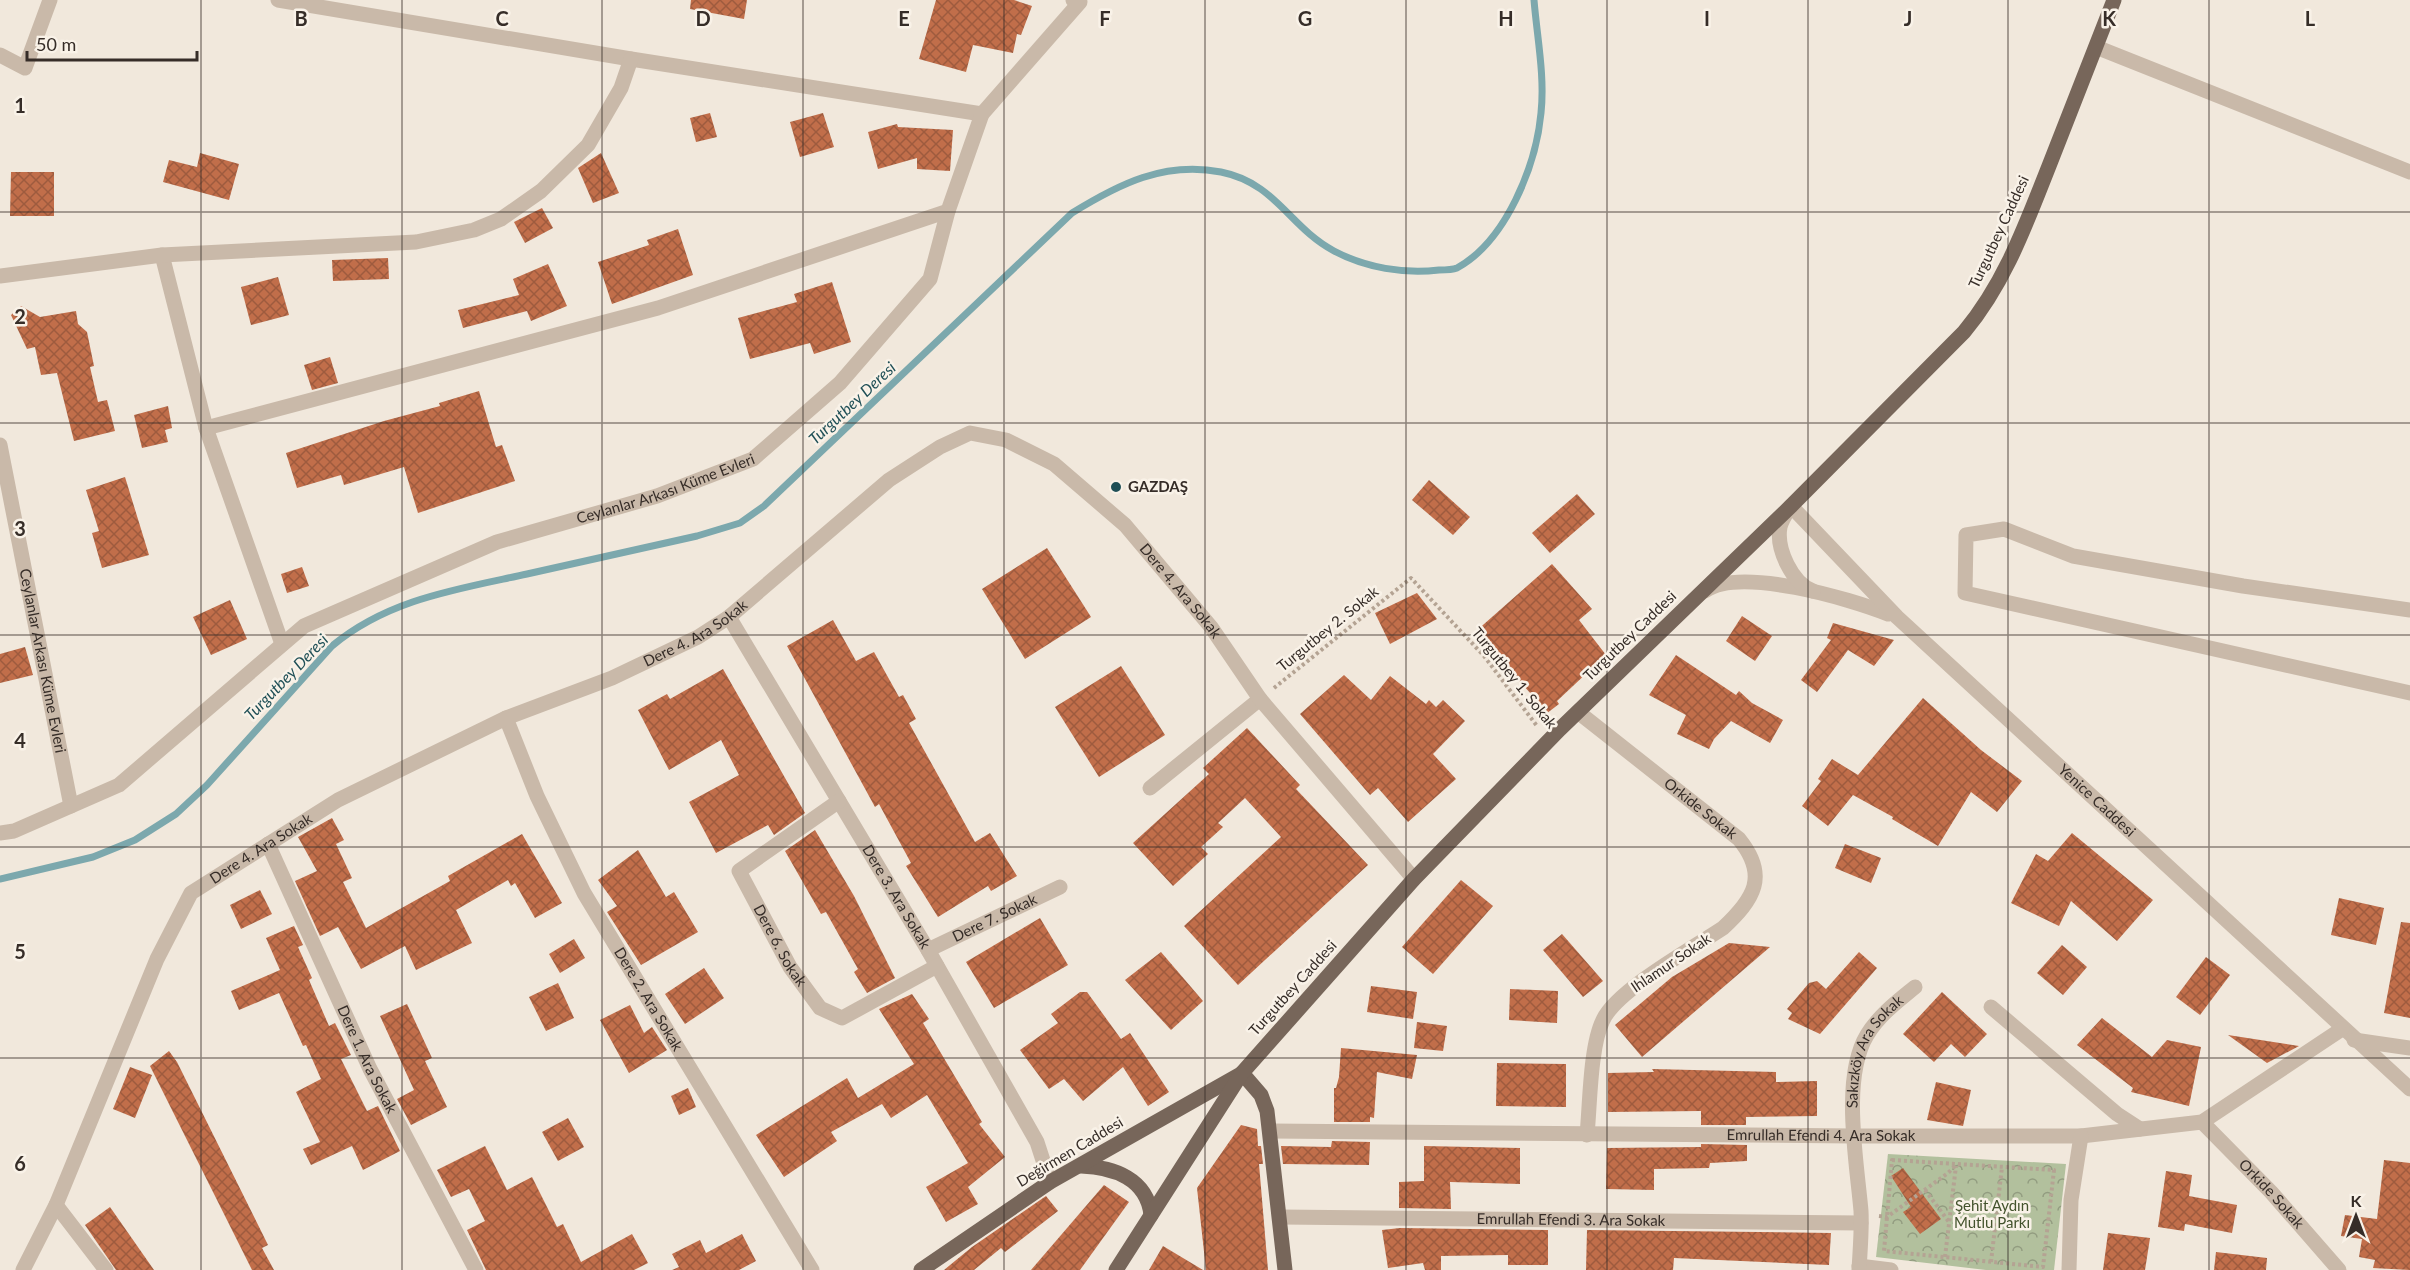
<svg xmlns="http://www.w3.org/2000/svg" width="2410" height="1270" viewBox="0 0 2410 1270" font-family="Lato,sans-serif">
<defs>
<pattern id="forest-crowns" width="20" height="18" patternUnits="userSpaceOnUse" patternTransform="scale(1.5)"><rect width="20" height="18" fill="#b2c09d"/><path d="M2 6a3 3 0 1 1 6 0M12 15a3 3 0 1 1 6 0" fill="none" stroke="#929c80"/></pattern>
<pattern id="building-cross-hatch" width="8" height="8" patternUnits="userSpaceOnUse" patternTransform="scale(1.5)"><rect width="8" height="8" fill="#c16e4a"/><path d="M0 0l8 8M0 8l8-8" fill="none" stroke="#9e5b3e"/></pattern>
</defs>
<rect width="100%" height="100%" fill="#f1e8dc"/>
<path fill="url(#forest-crowns)" d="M1888,1154L2066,1164L2054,1270H1986L1876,1257Z"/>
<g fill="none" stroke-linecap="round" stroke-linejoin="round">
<path stroke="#7ca8ad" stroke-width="7" d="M0,879L93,857L135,840L176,814L207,785L332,646C388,599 458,589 527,574C584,561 641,549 697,536L740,523L764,506L1072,213C1119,184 1164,161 1221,172C1276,183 1289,227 1334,251C1366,268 1404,274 1439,270C1445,270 1452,270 1457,268C1506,241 1536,166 1541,113C1545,76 1537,37 1534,0"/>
</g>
<g fill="url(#building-cross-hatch)">
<path d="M691,0H747L744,19L690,9Z"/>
<path d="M936,0H1014L1032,6L1021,35L1017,34L1013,53L973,45L966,72L919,59Z"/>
<path d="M710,113L717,137L696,142L690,118Z"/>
<path d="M823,113L834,147L800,157L790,122Z"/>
<path d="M897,124L898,127L953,130L950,171L917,169V158L878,169L868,132Z"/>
<path d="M200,153L239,164L229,200L163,182L169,160L197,167Z"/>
<path d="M601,153L619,193L593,203L578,168Z"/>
<path d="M11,172H54V216H10Z"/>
<path d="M542,208L553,228L525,243L514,222Z"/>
<path d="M678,229L693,275L612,304L598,262L649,245L647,240Z"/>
<path d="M388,258L389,279L333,281L332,260Z"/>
<path d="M548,264L567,306L531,321L527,311L463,328L458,310L519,295L513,279Z"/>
<path d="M278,277L289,315L251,325L241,287Z"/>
<path d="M832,282L851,342L814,354L810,343L750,359L738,318L797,302L794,294Z"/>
<path d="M21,306L40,317L76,311L78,324L87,332L94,366L90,367L98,402L107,400L115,431L74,441L57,373L41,375L35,347L27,349L11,315Z"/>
<path d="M330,357L338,383L312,390L304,365Z"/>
<path d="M479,391L496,447L502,445L515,481L418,513L404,467L344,485L341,475L297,488L286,453L384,421L440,406L439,403Z"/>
<path d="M168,406L172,428L165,430L168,442L142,448L134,415Z"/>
<path d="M125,477L149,555L102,568L92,533L99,531L86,490Z"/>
<path d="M1429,480L1470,517L1453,535L1412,500Z"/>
<path d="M1577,494L1595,514L1550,553L1532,533Z"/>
<path d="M1047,548L1091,617L1025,659L982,589Z"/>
<path d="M1552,564L1592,609L1579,620L1606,655L1557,701L1559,704L1542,717L1527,698L1532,695L1475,632Z"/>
<path d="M302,567L309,586L287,593L281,574Z"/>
<path d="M1417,593L1437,619L1390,644L1375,613Z"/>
<path d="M230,600L247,639L211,655L193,617Z"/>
<path d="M1742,616L1772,636L1755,661L1726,641Z"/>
<path d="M833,620L856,661L874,652L899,697L903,695L916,719L909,723L975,842L990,833L1017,876L991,891L988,886L938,917L906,866L911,863L879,804L875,807L787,646Z"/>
<path d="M1833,623L1894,640L1874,666L1848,650L1817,692L1801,680L1831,640L1827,638Z"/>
<path d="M25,647L33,675L0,683V654Z"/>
<path d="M1676,655L1736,695L1739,691L1752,703L1783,720L1770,743L1731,721L1714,739L1709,749L1677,734L1686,715L1649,695Z"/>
<path d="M1121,666L1165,735L1099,777L1055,707Z"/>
<path d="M723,669L805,813L774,835L768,825L716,853L689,802L739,775L721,740L669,770L638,710L667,694L670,699Z"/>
<path d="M1344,675L1371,700L1390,676L1426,704L1429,700L1436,707L1443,700L1465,721L1433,754L1456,779L1408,822L1378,788L1370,795L1300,714Z"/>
<path d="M1923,698L1981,750L2022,781L1997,812L1971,792L1938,846L1892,819L1893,817L1853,795L1828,826L1802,806L1821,781L1818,779L1832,759L1858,775Z"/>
<path d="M1247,728L1300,785L1296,789L1368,865L1238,985L1184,926L1281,837L1245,798L1218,823L1223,827L1201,847L1208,854L1173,886L1133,843L1209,774L1203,768Z"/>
<path d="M332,818L344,840L336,844L352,878L343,882L366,928L450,881L448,876L522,834L562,903L535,918L515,883L511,886L508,880L456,910L472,943L416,970L405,946L361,969L338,927L320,936L295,881L317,871L298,837Z"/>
<path d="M815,830L854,896L895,978L867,993L854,972L858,969L826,912L821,914L785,851Z"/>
<path d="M2072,833L2153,900L2117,941L2071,901L2059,926L2011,903L2036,854L2048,861Z"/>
<path d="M1845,844L1881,858L1871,883L1835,868Z"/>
<path d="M638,850L666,897L674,892L698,932L641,965L607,912L617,906L598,880Z"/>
<path d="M1461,880L1493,906L1433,974L1402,947Z"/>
<path d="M260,890L272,914L241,929L230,905Z"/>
<path d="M2339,898L2384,908L2376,945L2331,935Z"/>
<path d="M1040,918L1068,965L994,1008L966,962Z"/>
<path d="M2401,922L2410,923V1018L2384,1013Z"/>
<path d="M294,926L303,945L298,947L312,978L309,980L329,1026L335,1023L351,1055L341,1059L367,1111L378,1106L400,1151L363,1170L352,1146L311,1165L303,1149L320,1142L296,1092L321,1079L306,1045L303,1046L279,993L239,1010L231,991L280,970L266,938Z"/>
<path d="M1562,934L1603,981L1583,997L1543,950Z"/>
<path d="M574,939L585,958L560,973L549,954Z"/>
<path d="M1729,943L1770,947L1642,1057L1615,1025L1672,977Z"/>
<path d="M2062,945L2087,967L2063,995L2037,973Z"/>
<path d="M1161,952L1203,1001L1171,1030L1125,980Z"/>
<path d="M1859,952L1877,968L1820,1034L1788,1019L1792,1013L1787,1009L1809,983L1817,981L1826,989Z"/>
<path d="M2206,957L2230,975L2200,1015L2176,997Z"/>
<path d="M704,968L724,998L685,1024L665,994Z"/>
<path d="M558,983L574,1018L546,1031L529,997Z"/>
<path d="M1371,986L1417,992L1413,1019L1367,1012Z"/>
<path d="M1510,989L1558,991L1557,1023L1509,1020Z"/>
<path d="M1080,992H1087L1121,1039L1130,1033L1169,1092L1148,1106L1123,1067L1083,1101L1064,1079L1049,1089L1020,1050L1058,1023L1051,1014Z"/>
<path d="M1942,992L1987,1034L1965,1057L1951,1044L1934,1062L1903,1034Z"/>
<path d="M912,994L929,1019L923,1023L982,1122L979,1124L1005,1157L968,1187L978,1204L946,1222L926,1187L968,1163L927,1095L891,1118L882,1104L831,1132L837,1141L784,1177L756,1135L847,1078L858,1098L914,1064L879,1009Z"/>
<path d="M407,1004L432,1058L425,1061L447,1107L411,1125L397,1099L414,1090L380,1016Z"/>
<path d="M630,1005L644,1033L652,1027L667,1050L629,1073L600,1020Z"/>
<path d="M2102,1018L2152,1057L2167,1040L2201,1047L2189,1106L2131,1092L2133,1088L2077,1045Z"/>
<path d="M1417,1022L1447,1026L1443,1051L1414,1048Z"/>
<path d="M2228,1035L2299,1046L2267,1063Z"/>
<path d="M1341,1048L1417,1055L1412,1079L1377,1072L1374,1118L1370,1117V1122H1334V1088H1336L1339,1077Z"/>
<path d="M169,1051L177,1062L268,1245L262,1248L274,1270H252L150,1066Z"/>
<path d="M1497,1063L1566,1064V1107L1496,1106Z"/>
<path d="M130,1067L152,1075L135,1118L113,1109Z"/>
<path d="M1652,1069L1776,1072V1082L1817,1081V1116L1746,1117V1125H1701V1111L1608,1112V1073L1654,1072Z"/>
<path d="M1936,1082L1971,1090L1963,1126L1927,1120Z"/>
<path d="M688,1088L696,1107L679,1115L671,1096Z"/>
<path d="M568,1118L584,1147L558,1161L542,1132Z"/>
<path d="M1241,1125L1257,1129L1258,1146H1261L1263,1164H1259L1268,1270H1206L1197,1188Z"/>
<path d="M1332,1141L1370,1142L1369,1165L1283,1164L1281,1146L1331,1147Z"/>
<path d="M1701,1144L1747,1145V1161L1710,1163L1709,1168L1654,1169V1190L1606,1189L1607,1148L1701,1147Z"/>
<path d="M485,1146L507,1190L532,1177L557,1227L563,1224L581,1262L632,1234L648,1263L634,1270H486L467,1230L485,1221L469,1189L451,1197L437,1170Z"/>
<path d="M1424,1146L1520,1148V1184L1450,1182L1451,1209L1399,1208V1182L1424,1181Z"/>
<path d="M2384,1160L2410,1163V1270L2373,1268L2375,1260L2359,1257L2362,1239L2341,1236L2345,1215L2377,1219Z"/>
<path d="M1903,1168L1941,1219L1920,1234L1903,1212L1911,1207L1891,1176Z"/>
<path d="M2166,1171L2192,1175L2189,1196L2237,1205L2232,1233L2185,1224L2184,1231L2158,1227Z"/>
<path d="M1104,1185L1129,1202L1080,1270H1031Z"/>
<path d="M1046,1196L1058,1211L1005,1252L1001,1248L974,1270H944L972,1247Z"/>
<path d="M110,1207L154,1270H116L85,1225Z"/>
<path d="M1400,1228L1548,1230V1265H1508V1255L1441,1256V1270H1425L1423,1263L1388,1268L1382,1230Z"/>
<path d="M1587,1230L1831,1233L1829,1265L1674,1258L1673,1270H1586Z"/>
<path d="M2108,1233L2150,1238L2145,1270H2103Z"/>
<path d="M742,1234L756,1261L739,1270H672L679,1267L672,1254L700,1240L706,1253Z"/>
<path d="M1163,1246L1203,1270H1149Z"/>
<path d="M2216,1252L2267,1258L2266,1270H2214Z"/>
</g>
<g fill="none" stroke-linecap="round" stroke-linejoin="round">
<g stroke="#b4a393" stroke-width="4" stroke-dasharray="3 3" stroke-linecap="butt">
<path d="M1274,688L1411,578L1484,656L1537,726"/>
<path d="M1892,1160L2054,1170L2043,1267L1884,1251Z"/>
<path d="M1925,1190L1949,1222"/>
<path d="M1879,1216L1887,1217L1948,1173L1956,1165"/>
<path d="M1945,1257L1956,1166"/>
<path d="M1991,1262L2002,1167"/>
</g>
<g stroke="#c9b9a9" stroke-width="15">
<path d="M278,0L631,59L982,114"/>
<path d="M2096,47L2410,172"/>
<path d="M0,55L25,68L50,0"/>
<path d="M162,255L206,428L282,644"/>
<path d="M0,276L162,255L416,242L474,230L501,219L541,191L588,145L621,88L631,59"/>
<path d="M206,428L658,308L948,211"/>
<path id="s1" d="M0,445L71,806"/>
<path d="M1705,591C1740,566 1850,599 1888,614"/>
<path id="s2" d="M1813,591C1792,583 1776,549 1780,527C1782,519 1787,512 1791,506L1897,617L2410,1089"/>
<path d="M2410,610L2243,586L2073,556L2004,529L1966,535L1965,593L2410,693"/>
<path id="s3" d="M729,617L928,950L1037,1142L1050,1182"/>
<path id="s4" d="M1578,712L1739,839C1769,876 1754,899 1723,928C1693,948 1617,990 1603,1020C1590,1046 1590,1105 1587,1135"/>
<path id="s5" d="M506,718L537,796L584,893L812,1270"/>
<path d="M1150,788L1260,699"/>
<path id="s6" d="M839,801L739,871L790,967L820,1008L842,1018L937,966"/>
<path id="s7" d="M0,833L14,831L119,785L304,626L497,542L657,496L753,459L840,383L930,279L948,211L982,114L1080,2L1073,0"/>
<path id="s8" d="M268,844L370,1069L476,1270"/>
<path id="s9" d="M928,950L1060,887"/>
<path d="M1991,1007L2117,1114L2140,1129"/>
<path d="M2354,1040L2410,1048"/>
<path id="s10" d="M2202,1122L2271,1192L2339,1270"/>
<path id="s11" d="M1271,1131L1853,1136H2081L2202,1122L2342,1029"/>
<path d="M56,1205L106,1270"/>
<path id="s12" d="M1281,1217L1861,1223"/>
<path d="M1859,1266L1891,1270"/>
<path id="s13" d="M23,1270L56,1205L157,959L191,893L338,800L506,718L612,678L698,637L729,617L889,480L940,447L970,433L1006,440L1054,464L1125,525L1211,627L1260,699L1414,879"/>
<path id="s14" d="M1859,1270C1860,1251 1862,1230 1861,1211C1857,1163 1841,1078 1867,1035C1879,1015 1898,1001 1915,987"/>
<path d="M2069,1270L2071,1200L2081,1136"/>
</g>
<g stroke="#77665a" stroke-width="15">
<path d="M1242,1073L1261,1095L1267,1111L1285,1270"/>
<path d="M1081,1166C1114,1167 1147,1179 1151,1215"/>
<path d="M921,1270L1050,1182L1239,1075"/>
<path d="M1116,1270L1242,1073L1414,879L1560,729L1791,506L1964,332C2005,283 2026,224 2049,166C2071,111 2092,55 2114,0"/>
</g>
</g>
<path fill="none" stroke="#362d28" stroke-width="1.5" stroke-opacity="0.55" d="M201,0V1270M402,0V1270M602,0V1270M803,0V1270M1004,0V1270M1205,0V1270M1406,0V1270M1607,0V1270M1808,0V1270M2008,0V1270M2209,0V1270M0,212H2410M0,423H2410M0,635H2410M0,847H2410M0,1058H2410"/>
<circle fill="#1f4f56" stroke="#f9f2e8" stroke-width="2" cx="1116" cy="487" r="6"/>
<g text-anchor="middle" stroke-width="5" stroke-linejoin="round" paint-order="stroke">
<g font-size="15" fill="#362d28" stroke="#f9f2e8">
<text transform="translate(1999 232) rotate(-65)" y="5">Turgutbey Caddesi</text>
<text dy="5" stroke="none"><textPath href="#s7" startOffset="760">Ceylanlar Arkası Küme Evleri</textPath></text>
<text dy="5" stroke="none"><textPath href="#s13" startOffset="1594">Dere 4. Ara Sokak</textPath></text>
<text transform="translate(1328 629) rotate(-39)" y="5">Turgutbey 2. Sokak</text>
<text dy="5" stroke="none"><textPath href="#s13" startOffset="982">Dere 4. Ara Sokak</textPath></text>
<text transform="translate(1630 636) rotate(-44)" y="5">Turgutbey Caddesi</text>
<text dy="5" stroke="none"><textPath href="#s1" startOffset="220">Ceylanlar Arkası Küme Evleri</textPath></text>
<text transform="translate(1514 678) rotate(51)" y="5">Turgutbey 1. Sokak</text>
<text dy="5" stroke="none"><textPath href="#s2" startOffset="525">Yenice Caddesi</textPath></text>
<text dy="5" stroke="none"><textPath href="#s4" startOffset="156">Orkide Sokak</textPath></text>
<text dy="5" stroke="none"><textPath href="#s13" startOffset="496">Dere 4. Ara Sokak</textPath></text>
<text dy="5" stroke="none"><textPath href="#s3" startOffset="326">Dere 3. Ara Sokak</textPath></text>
<text dy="5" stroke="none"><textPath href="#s9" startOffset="74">Dere 7. Sokak</textPath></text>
<text dy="5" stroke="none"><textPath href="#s6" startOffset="207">Dere 6. Sokak</textPath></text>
<text transform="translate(1671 963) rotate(-34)" y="5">Ihlamur Sokak</text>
<text transform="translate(1293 988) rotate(-48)" y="5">Turgutbey Caddesi</text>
<text dy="5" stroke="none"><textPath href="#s5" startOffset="316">Dere 2. Ara Sokak</textPath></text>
<text dy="5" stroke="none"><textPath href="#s14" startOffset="225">Sakızköy Ara Sokak</textPath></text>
<text dy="5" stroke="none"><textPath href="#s8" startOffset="237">Dere 1. Ara Sokak</textPath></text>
<text dy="5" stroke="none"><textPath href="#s11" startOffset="550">Emrullah Efendi 4. Ara Sokak</textPath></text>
<text transform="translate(1070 1152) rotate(-31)" y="5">Değirmen Caddesi</text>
<text dy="5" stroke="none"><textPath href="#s10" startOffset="100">Orkide Sokak</textPath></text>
<text dy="5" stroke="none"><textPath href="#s12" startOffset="290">Emrullah Efendi 3. Ara Sokak</textPath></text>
</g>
<g font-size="15" font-weight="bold" fill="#362d28" stroke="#f9f2e8" text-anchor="start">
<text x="1128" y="492">GAZDAŞ</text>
</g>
<g font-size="15" fill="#43532d" stroke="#f9f2e8">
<text x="1992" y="1211">Şehit Aydın<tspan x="1992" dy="17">Mutlu Parkı</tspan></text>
</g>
<g font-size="16" font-style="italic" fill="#1f4f56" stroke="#f9f2e8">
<text transform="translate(852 403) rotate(-43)" y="6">Turgutbey Deresi</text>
<text transform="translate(286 677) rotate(-46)" y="6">Turgutbey Deresi</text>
</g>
</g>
<g font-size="20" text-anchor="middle" font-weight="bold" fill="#362d28" stroke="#f9f2e8" stroke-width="5" stroke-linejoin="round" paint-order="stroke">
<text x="301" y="26">B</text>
<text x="502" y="26">C</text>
<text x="703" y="26">D</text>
<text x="904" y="26">E</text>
<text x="1105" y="26">F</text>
<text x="1305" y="26">G</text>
<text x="1506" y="26">H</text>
<text x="1707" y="26">I</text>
<text x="1908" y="26">J</text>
<text x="2109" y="26">K</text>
<text x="2310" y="26">L</text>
<text x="20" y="113">1</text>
<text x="20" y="324">2</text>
<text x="20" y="536">3</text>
<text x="20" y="748">4</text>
<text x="20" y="959">5</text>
<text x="20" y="1171">6</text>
</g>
<g transform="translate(2356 1216)" stroke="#f9f2e8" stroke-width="4.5" paint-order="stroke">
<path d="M0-4.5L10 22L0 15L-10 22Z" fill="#362d28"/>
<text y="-9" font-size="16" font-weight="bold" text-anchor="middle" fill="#362d28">K</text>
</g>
<path d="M27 51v9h170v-9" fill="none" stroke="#362d28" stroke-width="3"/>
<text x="36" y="51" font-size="18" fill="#362d28" stroke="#f9f2e8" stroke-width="4.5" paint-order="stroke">50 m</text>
</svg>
